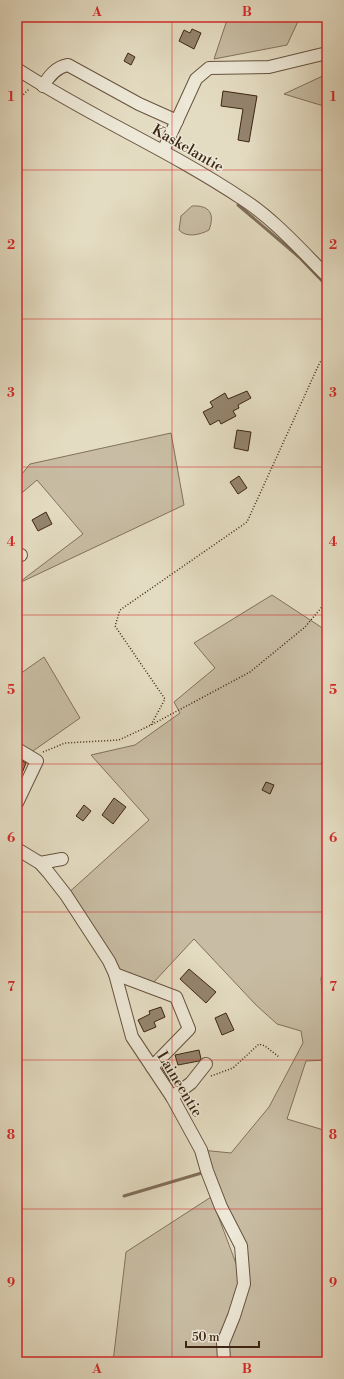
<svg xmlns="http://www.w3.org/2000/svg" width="344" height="1379" viewBox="0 0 344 1379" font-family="'Libre Bodoni',serif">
<rect width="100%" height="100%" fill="#e4dcc2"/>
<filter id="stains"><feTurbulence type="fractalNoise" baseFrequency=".005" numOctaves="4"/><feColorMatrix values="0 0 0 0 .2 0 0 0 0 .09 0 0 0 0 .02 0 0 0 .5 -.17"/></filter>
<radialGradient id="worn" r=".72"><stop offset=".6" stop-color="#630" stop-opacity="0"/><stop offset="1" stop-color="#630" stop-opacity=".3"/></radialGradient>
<g fill="#c8bda4" stroke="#82715c">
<path d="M228,17H300L287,45L214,59Z"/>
<path d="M327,74V107L284,94Z"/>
<path d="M192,206C210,205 215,214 209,230C200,235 186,238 179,230L181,216Z"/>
<path d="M171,433L184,505L17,584L83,534L37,480L17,497V480L30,464Z"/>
<path d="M272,595L327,631V751L321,764L327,767V965L321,978L327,1060L306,1061L287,1119L327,1131V1362H113L126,1252L211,1197L243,1282L241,1246L201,1150L231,1153L269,1107L303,1043L301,1031L277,1024L256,1005L194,939L153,983L115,974L66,895L149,820L91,755L135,745L180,713L174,702L215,668L194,643Z"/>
<path d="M44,657L80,718L33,751L21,749L17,744V676Z"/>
</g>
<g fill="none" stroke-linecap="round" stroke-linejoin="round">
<g stroke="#7f6e58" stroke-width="3">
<path d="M238,205L299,257L327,286"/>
<path d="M124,1196L205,1172"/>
</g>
</g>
<g fill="#94846e" stroke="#3d2513">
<path d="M192,29L201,33L194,49L179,41L184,30L190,33Z"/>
<path d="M128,53L135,57L131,65L124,61Z"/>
<path d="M223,91L257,96L249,142L238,140L243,109L221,106Z"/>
<path d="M247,391L251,398L238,405L239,408L233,411L236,416L221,424L219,420L210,425L203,412L213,407L210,402L225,393L228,399Z"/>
<path d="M237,430L251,432L248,451L234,448Z"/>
<path d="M239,476L247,488L238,494L230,482Z"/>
<path d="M46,512L52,524L38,531L32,520Z"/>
<path d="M17,758L26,763L17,786Z"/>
<path d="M266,782L274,785L270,794L262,790Z"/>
<path d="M114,798L126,807L113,824L102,815Z"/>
<path d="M84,805L91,811L83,821L76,816Z"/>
<path d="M189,969L216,992L206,1003L180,979Z"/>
<path d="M161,1007L165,1017L154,1022L156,1027L144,1032L138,1020L150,1014L149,1011Z"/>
<path d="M226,1013L234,1030L222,1035L215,1018Z"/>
<path d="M199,1050L201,1059L199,1061L178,1065L175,1055Z"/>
<path d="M167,1064L174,1078L170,1081L162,1068Z"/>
</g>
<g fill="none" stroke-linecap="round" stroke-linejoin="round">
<defs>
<g id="minor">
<path d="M17,69C89,116 169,150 241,198C274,219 300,249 327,276"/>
<path d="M43,86C49,76 56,67 68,65L139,104L177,121"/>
<path d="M163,151L196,79L209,68L269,67L327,53"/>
<path d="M17,555H21"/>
<path d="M17,749L37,761L17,803"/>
<path d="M17,849L40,863L48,872L66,895L109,961L115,974L132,1037L172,1097L201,1150L207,1171L221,1207L241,1246L244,1284L234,1316L223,1343L224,1360L227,1362"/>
<path d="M40,863L62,859"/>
<path d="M115,974L176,997L189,1029L152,1067"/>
<path d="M172,1097L191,1083L206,1064"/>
</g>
</defs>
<use href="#minor" stroke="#67533f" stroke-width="14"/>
<g stroke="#3d2513" stroke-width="1.5" stroke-dasharray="1 2" stroke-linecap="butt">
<path d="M17,101L29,89"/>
<path d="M151,725L165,699L115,626L120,610L247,522L320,362L327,357"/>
<path d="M43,752L65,743L119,740L151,725L250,672L305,627L327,601"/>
<path d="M211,1076L233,1068L259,1044L265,1046L279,1057"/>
</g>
<use href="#minor" stroke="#ede8d7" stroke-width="12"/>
</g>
<path fill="none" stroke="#d62828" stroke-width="1" stroke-opacity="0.55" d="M172,17V1362M17,170H327M17,319H327M17,467H327M17,615H327M17,764H327M17,912H327M17,1060H327M17,1209H327"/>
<g text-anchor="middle" stroke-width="3" stroke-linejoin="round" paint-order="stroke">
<g font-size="15" fill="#3d2513" stroke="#ede8d7">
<text transform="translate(188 148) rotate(30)" y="5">Kaskelantie</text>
<text transform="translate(180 1084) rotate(59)" y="5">Laineentie</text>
</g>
</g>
<rect width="344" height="1379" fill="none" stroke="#e4dcc2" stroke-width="44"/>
<path d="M186 1341v6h73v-6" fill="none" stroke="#3d2513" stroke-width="2"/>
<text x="192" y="1341" font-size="12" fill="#3d2513" stroke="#ede8d7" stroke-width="3" paint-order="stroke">50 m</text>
<rect x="22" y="22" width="300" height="1335" fill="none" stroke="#d62828" stroke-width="1.5"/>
<g font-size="13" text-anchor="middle" font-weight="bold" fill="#d62828">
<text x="97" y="16">A</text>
<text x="247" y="16">B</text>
<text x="11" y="101">1</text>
<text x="333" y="101">1</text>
<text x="11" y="249">2</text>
<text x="333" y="249">2</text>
<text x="11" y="397">3</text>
<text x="333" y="397">3</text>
<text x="11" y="546">4</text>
<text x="333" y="546">4</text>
<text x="11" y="694">5</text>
<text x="333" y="694">5</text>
<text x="11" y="842">6</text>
<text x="333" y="842">6</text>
<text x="11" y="991">7</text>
<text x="333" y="991">7</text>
<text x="11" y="1139">8</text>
<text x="333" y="1139">8</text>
<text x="11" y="1287">9</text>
<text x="333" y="1287">9</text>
<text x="97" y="1373">A</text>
<text x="247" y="1373">B</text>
</g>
<rect width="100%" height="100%" filter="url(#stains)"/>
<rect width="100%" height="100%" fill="url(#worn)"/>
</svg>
